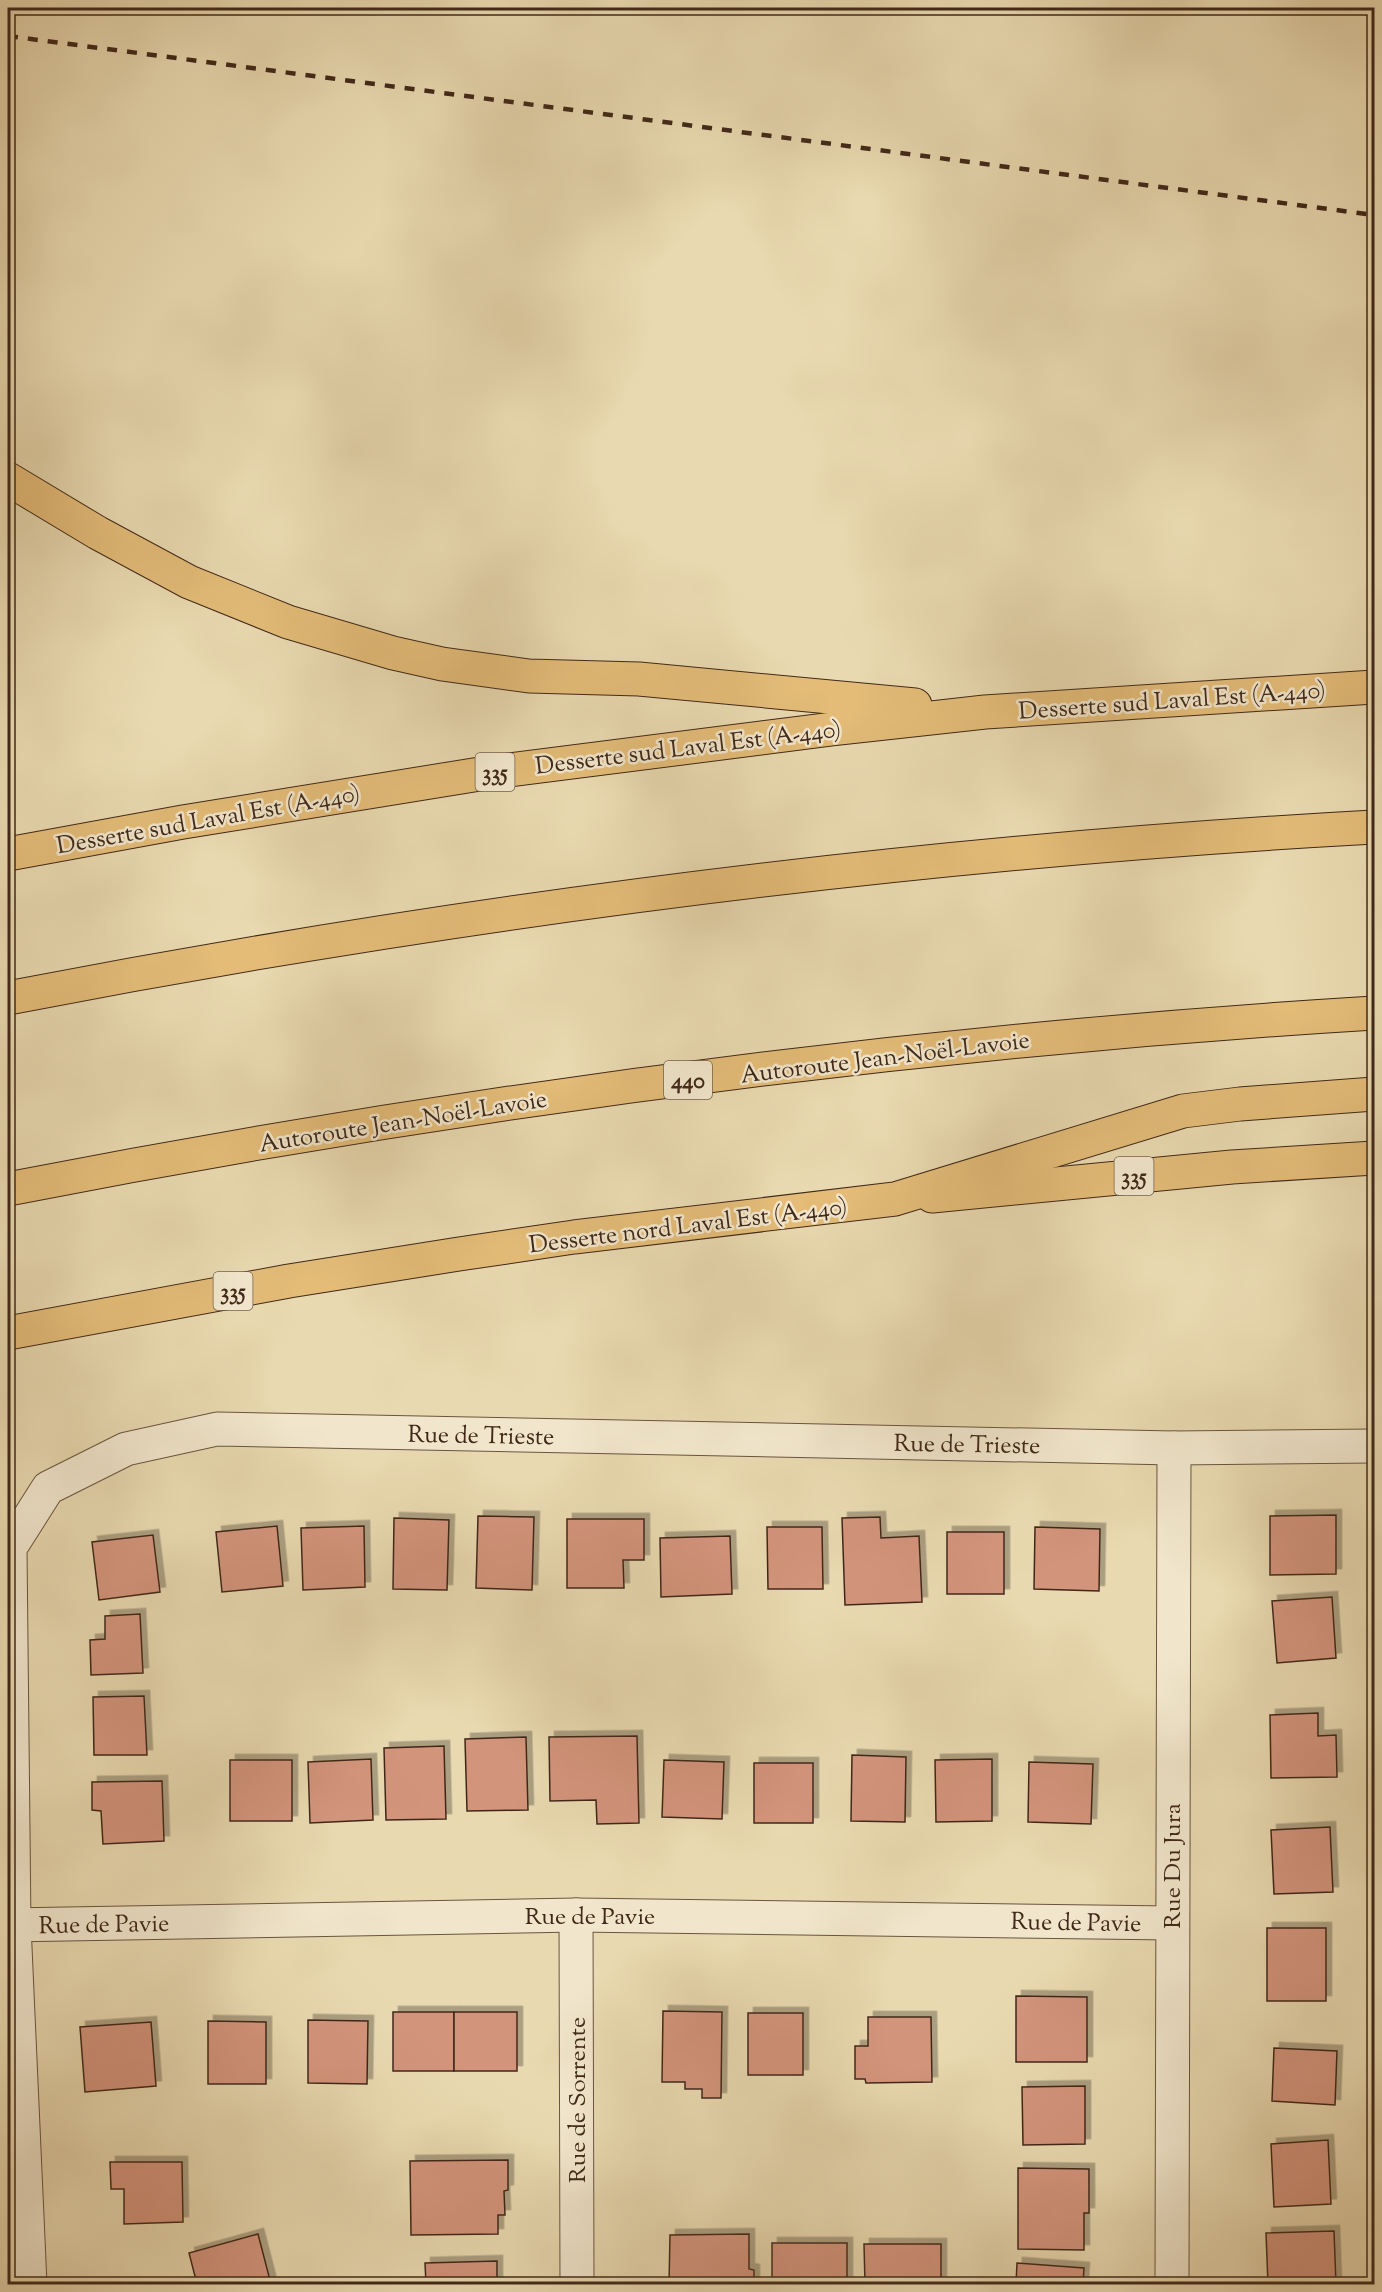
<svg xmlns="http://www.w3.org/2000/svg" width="1382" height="2292" viewBox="0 0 1382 2292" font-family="'Sorts Mill Goudy',serif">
<defs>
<filter id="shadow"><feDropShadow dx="5.5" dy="-5.5" stdDeviation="0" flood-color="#0004"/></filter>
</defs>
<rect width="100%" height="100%" fill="#e9d9b0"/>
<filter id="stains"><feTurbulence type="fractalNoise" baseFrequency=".00333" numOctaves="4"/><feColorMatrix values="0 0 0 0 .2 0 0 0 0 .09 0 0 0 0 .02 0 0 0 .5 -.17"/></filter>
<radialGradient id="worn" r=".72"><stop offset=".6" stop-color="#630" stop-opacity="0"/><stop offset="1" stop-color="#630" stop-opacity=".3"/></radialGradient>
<g fill="#d3947c" stroke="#402819" stroke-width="1.5" filter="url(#shadow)">
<path d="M1336,1515V1574L1270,1575V1516Z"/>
<path d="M478,1516L534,1517L532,1590L476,1588Z"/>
<path d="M880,1517L881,1538L919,1536L922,1602L845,1605L842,1518Z"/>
<path d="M394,1518L449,1520L447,1590L393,1589Z"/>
<path d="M567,1519H644V1560H623L624,1588H567Z"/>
<path d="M277,1526L283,1586L222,1592L216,1532Z"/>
<path d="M364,1526L365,1587L303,1590L301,1528Z"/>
<path d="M767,1527H822L823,1589H768Z"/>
<path d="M1035,1527L1100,1529L1099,1591L1034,1589Z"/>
<rect x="947" y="1532" width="57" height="62"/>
<path d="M153,1535L160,1592L99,1600L92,1542Z"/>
<path d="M730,1536L732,1594L661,1597L660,1538Z"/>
<path d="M1332,1597L1336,1658L1277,1663L1272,1601Z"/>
<path d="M140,1614L143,1673L91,1675L90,1640L105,1639V1616Z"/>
<path d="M144,1696L147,1755H94L93,1697Z"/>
<path d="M1318,1713V1736L1336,1735L1337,1777L1271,1778L1270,1715Z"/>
<path d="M637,1736L639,1823L597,1824L596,1800L550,1801L549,1737Z"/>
<path d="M526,1737L528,1810L467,1811L465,1739Z"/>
<path d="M444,1746L446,1819L386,1820L384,1748Z"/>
<path d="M852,1755L906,1757L905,1822L851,1821Z"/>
<path d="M371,1759L373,1820L310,1823L308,1762Z"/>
<path d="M992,1759V1821L936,1822L935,1760Z"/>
<rect x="230" y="1760" width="62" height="61"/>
<path d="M664,1760L724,1762L722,1819L662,1817Z"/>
<path d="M1029,1762L1093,1764L1091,1824L1028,1822Z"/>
<rect x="754" y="1763" width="59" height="60"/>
<path d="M162,1781L164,1841L103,1844L101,1811L92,1810V1782Z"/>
<path d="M1330,1827L1333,1892L1274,1894L1271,1830Z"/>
<rect x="1267" y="1928" width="59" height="73"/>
<path d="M1016,1996L1087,1997V2062H1016Z"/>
<path d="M663,2011L722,2012L721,2098H702V2089H685V2082H662Z"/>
<rect x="393" y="2012" width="61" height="59"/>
<rect x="454" y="2012" width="63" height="59"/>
<rect x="748" y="2013" width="55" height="62"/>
<path d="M868,2017H931L932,2082L866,2083L865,2079H855V2046H868Z"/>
<path d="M308,2020L368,2021L367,2084L308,2083Z"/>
<path d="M208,2021L266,2022V2084H208Z"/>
<path d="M151,2022L156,2086L85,2092L80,2027Z"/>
<path d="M1274,2048L1337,2051L1335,2105L1272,2101Z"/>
<path d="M1085,2086V2144L1023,2145L1022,2087Z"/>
<path d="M1328,2140L1331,2204L1274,2207L1271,2144Z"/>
<path d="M508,2160V2190L504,2191L505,2215H498V2234L411,2235L410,2161Z"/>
<path d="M110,2162H182L183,2222L124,2224V2189H111Z"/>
<path d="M1018,2168L1089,2169V2213H1084V2250L1018,2249Z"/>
<path d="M1334,2231L1336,2284H1268L1266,2233Z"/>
<path d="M258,2234L271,2284H197L189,2253Z"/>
<path d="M749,2234V2269L754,2270V2284H669L670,2235Z"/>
<rect x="772" y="2243" width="75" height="41"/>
<path d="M864,2244H941V2284H865Z"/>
<path d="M497,2261V2284H426L425,2263Z"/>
<path d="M1017,2263L1084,2268L1083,2284H1016Z"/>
</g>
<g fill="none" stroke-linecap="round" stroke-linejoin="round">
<defs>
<g id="street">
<path d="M576,1915L577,2284"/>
<path d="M8,1925L576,1915L1172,1923"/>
<path d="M30,2284L14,1925L10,1548L48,1488L126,1449L217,1429L1174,1448L1374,1446"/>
<path d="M1172,2284L1174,1448"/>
</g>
<g id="primary">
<path d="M8,479L98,533L189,582L288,622L393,653L442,664L529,676L639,679L915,705"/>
<path d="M8,854L183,822L486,773L832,729L985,712L1374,687"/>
<path d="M932,1196L1232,1167L1374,1158"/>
</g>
<g id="highway">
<path d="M8,998C458,911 916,852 1374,827"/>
<path d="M8,1189C458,1101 916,1041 1374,1013"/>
<path d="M8,1333L289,1281L459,1254L574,1237L895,1199L1183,1111L1240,1104L1374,1094"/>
</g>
</defs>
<use href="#street" stroke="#6a543f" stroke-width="35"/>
<use href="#primary" stroke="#402819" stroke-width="35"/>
<use href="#highway" stroke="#402819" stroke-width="35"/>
<use href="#street" stroke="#f1e6cc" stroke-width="33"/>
<use href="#primary" stroke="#e4bc78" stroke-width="33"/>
<use href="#highway" stroke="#e4bc78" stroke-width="33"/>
<path stroke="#402819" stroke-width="4.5" stroke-dasharray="10 10" stroke-linecap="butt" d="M8,36L1374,215"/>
</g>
<g text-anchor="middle" stroke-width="5" stroke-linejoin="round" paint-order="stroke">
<g fill="#f1e6cc" stroke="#75614f" stroke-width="1.5">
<rect x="475.5" y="753" width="39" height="38" rx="4.5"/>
<rect x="664" y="1061" width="48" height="38" rx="4.5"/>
<rect x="1114.5" y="1157" width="39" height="38" rx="4.5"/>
<rect x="213.5" y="1272" width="39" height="38" rx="4.5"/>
</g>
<g font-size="22" font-weight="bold" fill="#402819">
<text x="495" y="780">335</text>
<text x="688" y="1088">440</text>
<text x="1134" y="1184">335</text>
<text x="233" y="1299">335</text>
</g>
<g font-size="24" fill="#402819" stroke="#f1e6cc">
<text transform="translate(1172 700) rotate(-4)" y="8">Desserte sud Laval Est (A-440)</text>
<text transform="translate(688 747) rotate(-7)" y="8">Desserte sud Laval Est (A-440)</text>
<text transform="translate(208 819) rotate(-10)" y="8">Desserte sud Laval Est (A-440)</text>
<text transform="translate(885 1057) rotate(-7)" y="8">Autoroute Jean-Noël-Lavoie</text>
<text transform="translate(403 1121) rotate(-9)" y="8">Autoroute Jean-Noël-Lavoie</text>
<text transform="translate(688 1225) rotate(-7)" y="8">Desserte nord Laval Est (A-440)</text>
<text transform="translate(481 1435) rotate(1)" y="8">Rue de Trieste</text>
<text transform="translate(967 1444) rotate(1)" y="8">Rue de Trieste</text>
<text transform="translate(1172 1866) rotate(-90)" y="8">Rue Du Jura</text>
<text x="590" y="1924">Rue de Pavie</text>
<text transform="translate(1076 1922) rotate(1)" y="8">Rue de Pavie</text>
<text transform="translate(104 1924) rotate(-1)" y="8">Rue de Pavie</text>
<text transform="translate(577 2100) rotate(-90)" y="8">Rue de Sorrente</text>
</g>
</g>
<rect width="1382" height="2292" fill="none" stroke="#e9d9b0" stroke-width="30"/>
<rect x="9" y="9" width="1364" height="2274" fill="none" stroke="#402819" stroke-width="3"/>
<rect x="15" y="15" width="1352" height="2262" fill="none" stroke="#402819" stroke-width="1.5"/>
<rect width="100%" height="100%" filter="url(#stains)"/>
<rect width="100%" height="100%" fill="url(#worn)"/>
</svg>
